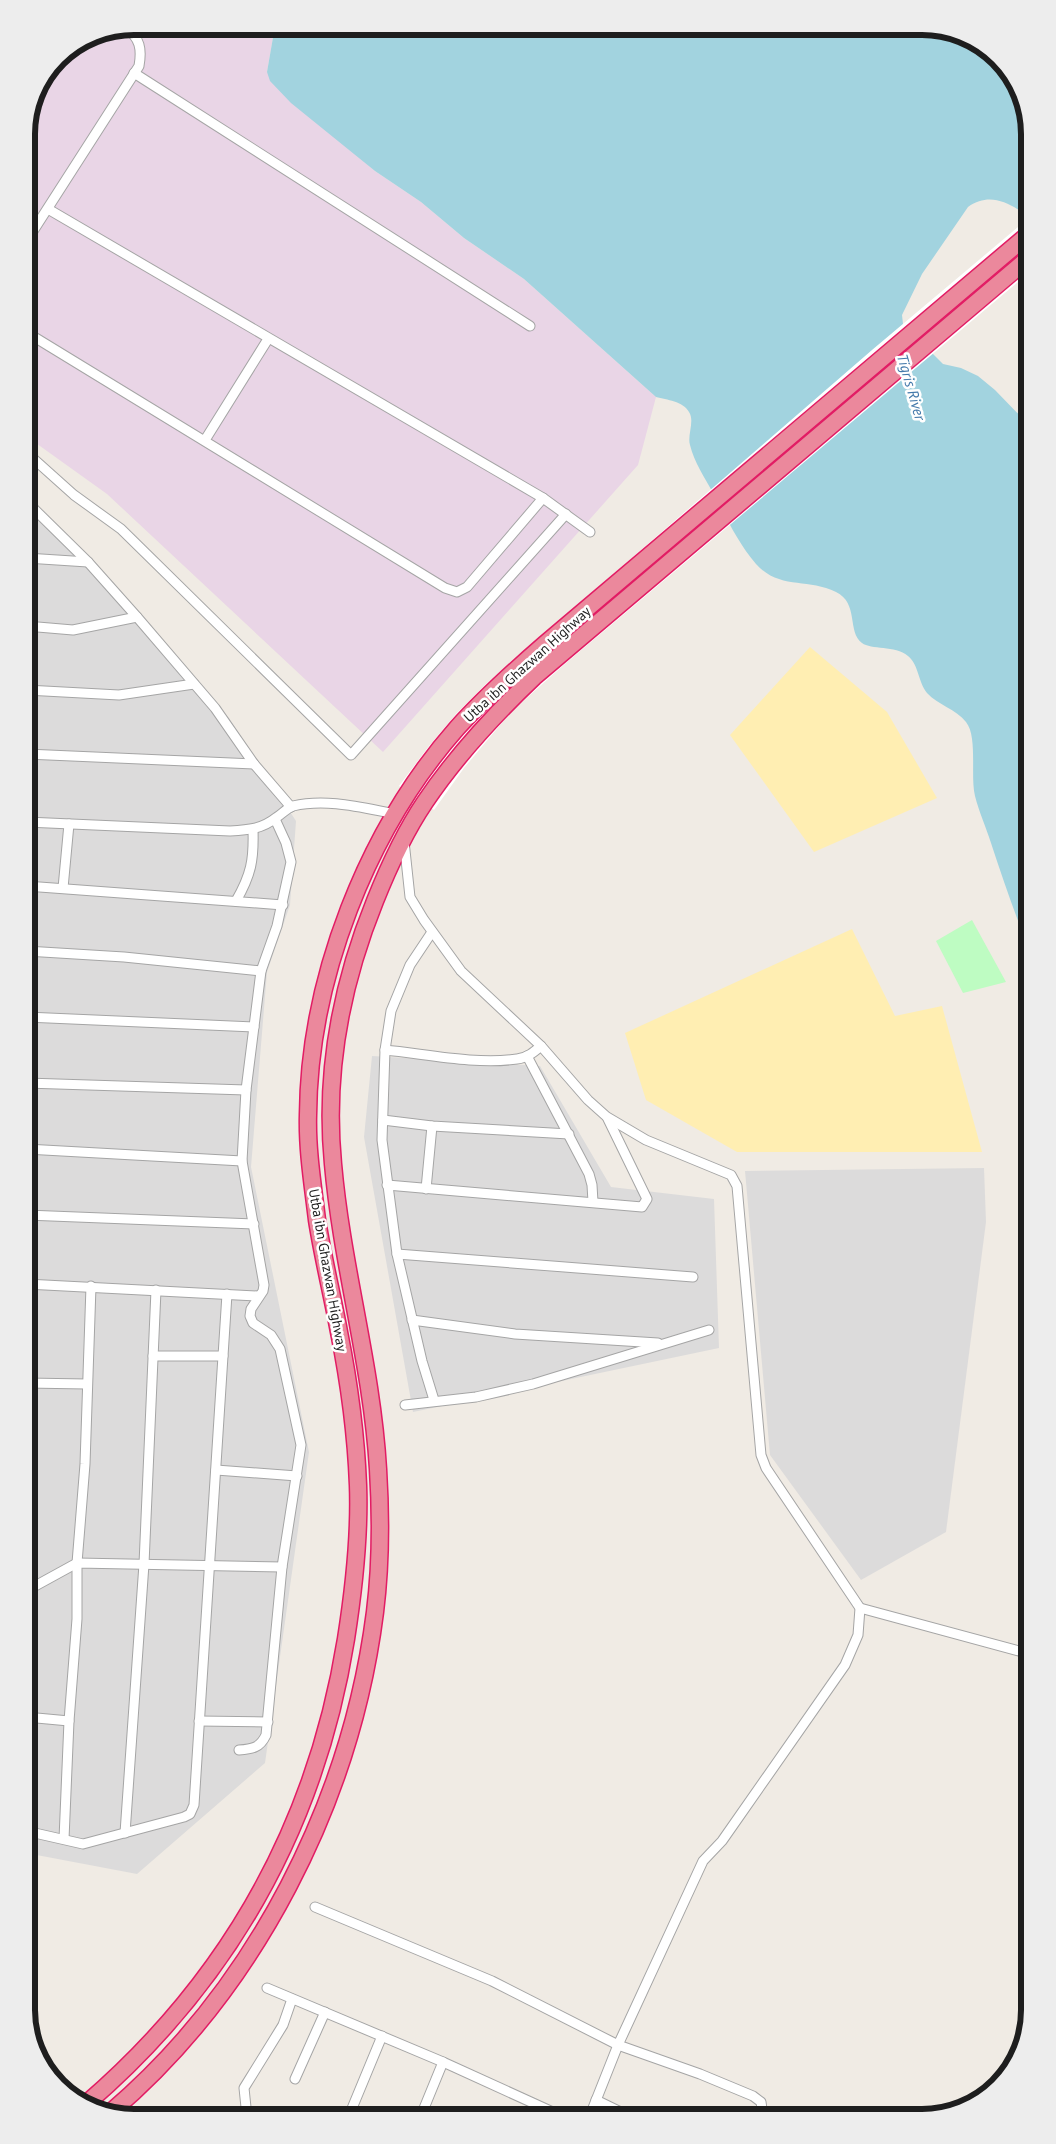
<svg xmlns="http://www.w3.org/2000/svg" width="1056" height="2144" viewBox="0 0 1056 2144" font-family="'PT Sans',sans-serif">
<rect width="100%" height="100%" fill="#f0ebe4"/>
<g fill="#dcdbdb">
<path d="M26,493L229,718L296,821L290,905L267,972L251,1167L309,1452L265,1763L137,1874L26,1853Z"/>
<path d="M372,1056L540,1066L611,1187L714,1199L719,1348L413,1412L364,1137Z"/>
<path d="M984,1168L986,1222L946,1532L861,1580L770,1455L745,1171Z"/>
</g>
<path fill="#e9d5e6" d="M134,26H275L267,72L348,148L375,171L421,202L464,238L524,279L656,397L638,465L383,752L107,494L26,436V127L35,92L58,57L93,34Z"/>
<g fill="#ffeeb2">
<path d="M810,647L887,712L937,798L814,852L730,735Z"/>
<path d="M852,929L895,1016L942,1006L982,1152H737L646,1100L625,1033Z"/>
</g>
<path fill="#befcc2" d="M972,920L1006,982L963,993L936,941Z"/>
<path fill="#a2d3df" d="M275,26L930,27L988,48L1022,93L1030,134V217C1010,204 991,191 968,207L922,274L902,315L903,324L943,364L961,368L978,376L995,390L1030,426V953C1016,916 1003,880 991,843C986,827 979,812 975,796C970,776 978,737 966,722C956,709 938,705 927,693C918,682 919,665 908,656C895,645 871,650 862,643C847,632 859,603 836,592C807,578 779,590 756,564C738,543 726,517 713,493C705,478 694,462 690,445C687,435 695,421 689,412C683,401 667,400 656,397L524,279L464,238L421,202L375,171L291,103L270,81L267,72Z"/>
<path fill="#fff" d="M1030,217V272L566,663L511,712L464,768L434,810L399,786L429,746L456,714L486,684L872,350Z"/>
<g fill="none" stroke-linecap="round" stroke-linejoin="round">
<defs>
<g id="minor">
<path d="M134,73L530,326"/>
<path d="M48,209L543,498L590,532"/>
<path d="M26,242L139,66C142,49 140,38 126,28"/>
<path d="M26,332L445,588L457,592L467,587L543,498"/>
<path d="M205,440L268,339"/>
<path d="M26,452L74,495L121,529L351,755L566,514"/>
<path d="M26,501L88,562L137,617L215,708L254,764L291,807"/>
<path d="M26,558L88,562"/>
<path d="M26,626L73,630L137,617"/>
<path d="M26,690L119,695L194,684"/>
<path d="M26,754L254,764"/>
<path d="M26,822L230,831C249,830 262,829 277,817C282,814 287,808 293,806C327,798 363,808 396,814"/>
<path d="M404,841L410,897L424,920L461,971L541,1046L588,1100L607,1117L646,1140L731,1175L737,1186L761,1455L766,1468L860,1608L858,1635L845,1665L722,1841L703,1861L618,2045L589,2118"/>
<path d="M26,886L283,905"/>
<path d="M63,888L69,824"/>
<path d="M236,901C251,875 254,860 253,830"/>
<path d="M432,932L410,965L391,1011L385,1050L382,1140L397,1254L422,1361L434,1400"/>
<path d="M26,951L124,957L261,971L277,926L291,862L286,843L275,819"/>
<path d="M26,1017L254,1027"/>
<path d="M385,1050C426,1054 476,1065 517,1059C527,1058 534,1052 541,1046"/>
<path d="M527,1056L589,1174L592,1185L593,1202"/>
<path d="M26,1083L246,1090"/>
<path d="M383,1120L432,1126L569,1134"/>
<path d="M26,1149L242,1161"/>
<path d="M387,1185L642,1207L647,1199L608,1119"/>
<path d="M426,1189L432,1126"/>
<path d="M26,1215L254,1224"/>
<path d="M397,1254L693,1277"/>
<path d="M26,1284L258,1296"/>
<path d="M412,1320L515,1334L658,1343"/>
<path d="M26,1332L29,1285"/>
<path d="M153,1356H223"/>
<path d="M26,1383L87,1384"/>
<path d="M405,1405L476,1397L533,1384L709,1330"/>
<path d="M216,1470L297,1476"/>
<path d="M26,1591L77,1563L282,1567"/>
<path d="M860,1608L1030,1654"/>
<path d="M26,1717L69,1721"/>
<path d="M199,1721L268,1722"/>
<path d="M239,1750C252,1749 260,1748 266,1735L282,1567L301,1445L280,1349L271,1335L253,1323L250,1316L251,1309L263,1291L264,1285L242,1161L246,1090L261,971"/>
<path d="M26,1831L83,1844L184,1817L190,1814L194,1805L227,1294"/>
<path d="M125,1833L144,1564L156,1290"/>
<path d="M64,1839L69,1721L77,1619V1563L85,1464L91,1286"/>
<path d="M315,1907L492,1981L618,2045L700,2074L753,2096L761,2102L762,2109L758,2118"/>
<path d="M267,1988L443,2062L566,2118"/>
<path d="M295,2079L325,2012"/>
<path d="M596,2100L633,2118"/>
<path d="M247,2117L244,2088L283,2025L292,1999"/>
<path d="M348,2118L382,2036"/>
<path d="M420,2118L443,2062"/>
</g>
<g id="motorway">
<path d="M86,2104C230,1980 316,1826 346,1639C354,1588 360,1537 358,1485C356,1434 349,1382 339,1332C332,1294 323,1258 317,1220C313,1186 307,1150 308,1115C309,979 367,830 457,728C484,698 515,670 545,644L1030,233"/>
<path d="M111,2112C256,1988 351,1801 375,1612C381,1564 381,1517 378,1469C372,1366 342,1267 333,1164C324,1072 341,985 375,901C389,866 404,833 425,802C456,756 494,715 534,677L1030,257"/>
</g>
</defs>
<use href="#minor" stroke="#a5a5a5" stroke-width="11"/>
<use href="#motorway" stroke="#e21c64" stroke-width="19"/>
<use href="#minor" stroke="#fff" stroke-width="9"/>
<use href="#motorway" stroke="#eb889c" stroke-width="16"/>
</g>
<g text-anchor="middle" stroke-width="5" stroke-linejoin="round" paint-order="stroke">
<g font-size="14" fill="#1e1e1e" stroke="#fff">
<text transform="translate(527 664) rotate(-42)" y="5">Utba ibn Ghazwan Highway</text>
<text transform="translate(328 1270) rotate(80)" y="5">Utba ibn Ghazwan Highway</text>
</g>
<g font-size="15" font-style="italic" fill="#4379aa" stroke="#fff">
<text transform="translate(911 387) rotate(74)" y="5">Tigris River</text>
</g>
</g>
<path d="M0 0H1056V2144H0ZM134 35H922A99 99 0 0 1 1021 134V2010A99 99 0 0 1 922 2109H134A99 99 0 0 1 35 2010V134A99 99 0 0 1 134 35Z" fill="#ededed" fill-rule="evenodd"/>
<path fill="none" stroke="#1e1e1e" stroke-width="6" d="M134 35H922A99 99 0 0 1 1021 134V2010A99 99 0 0 1 922 2109H134A99 99 0 0 1 35 2010V134A99 99 0 0 1 134 35Z"/>
</svg>
